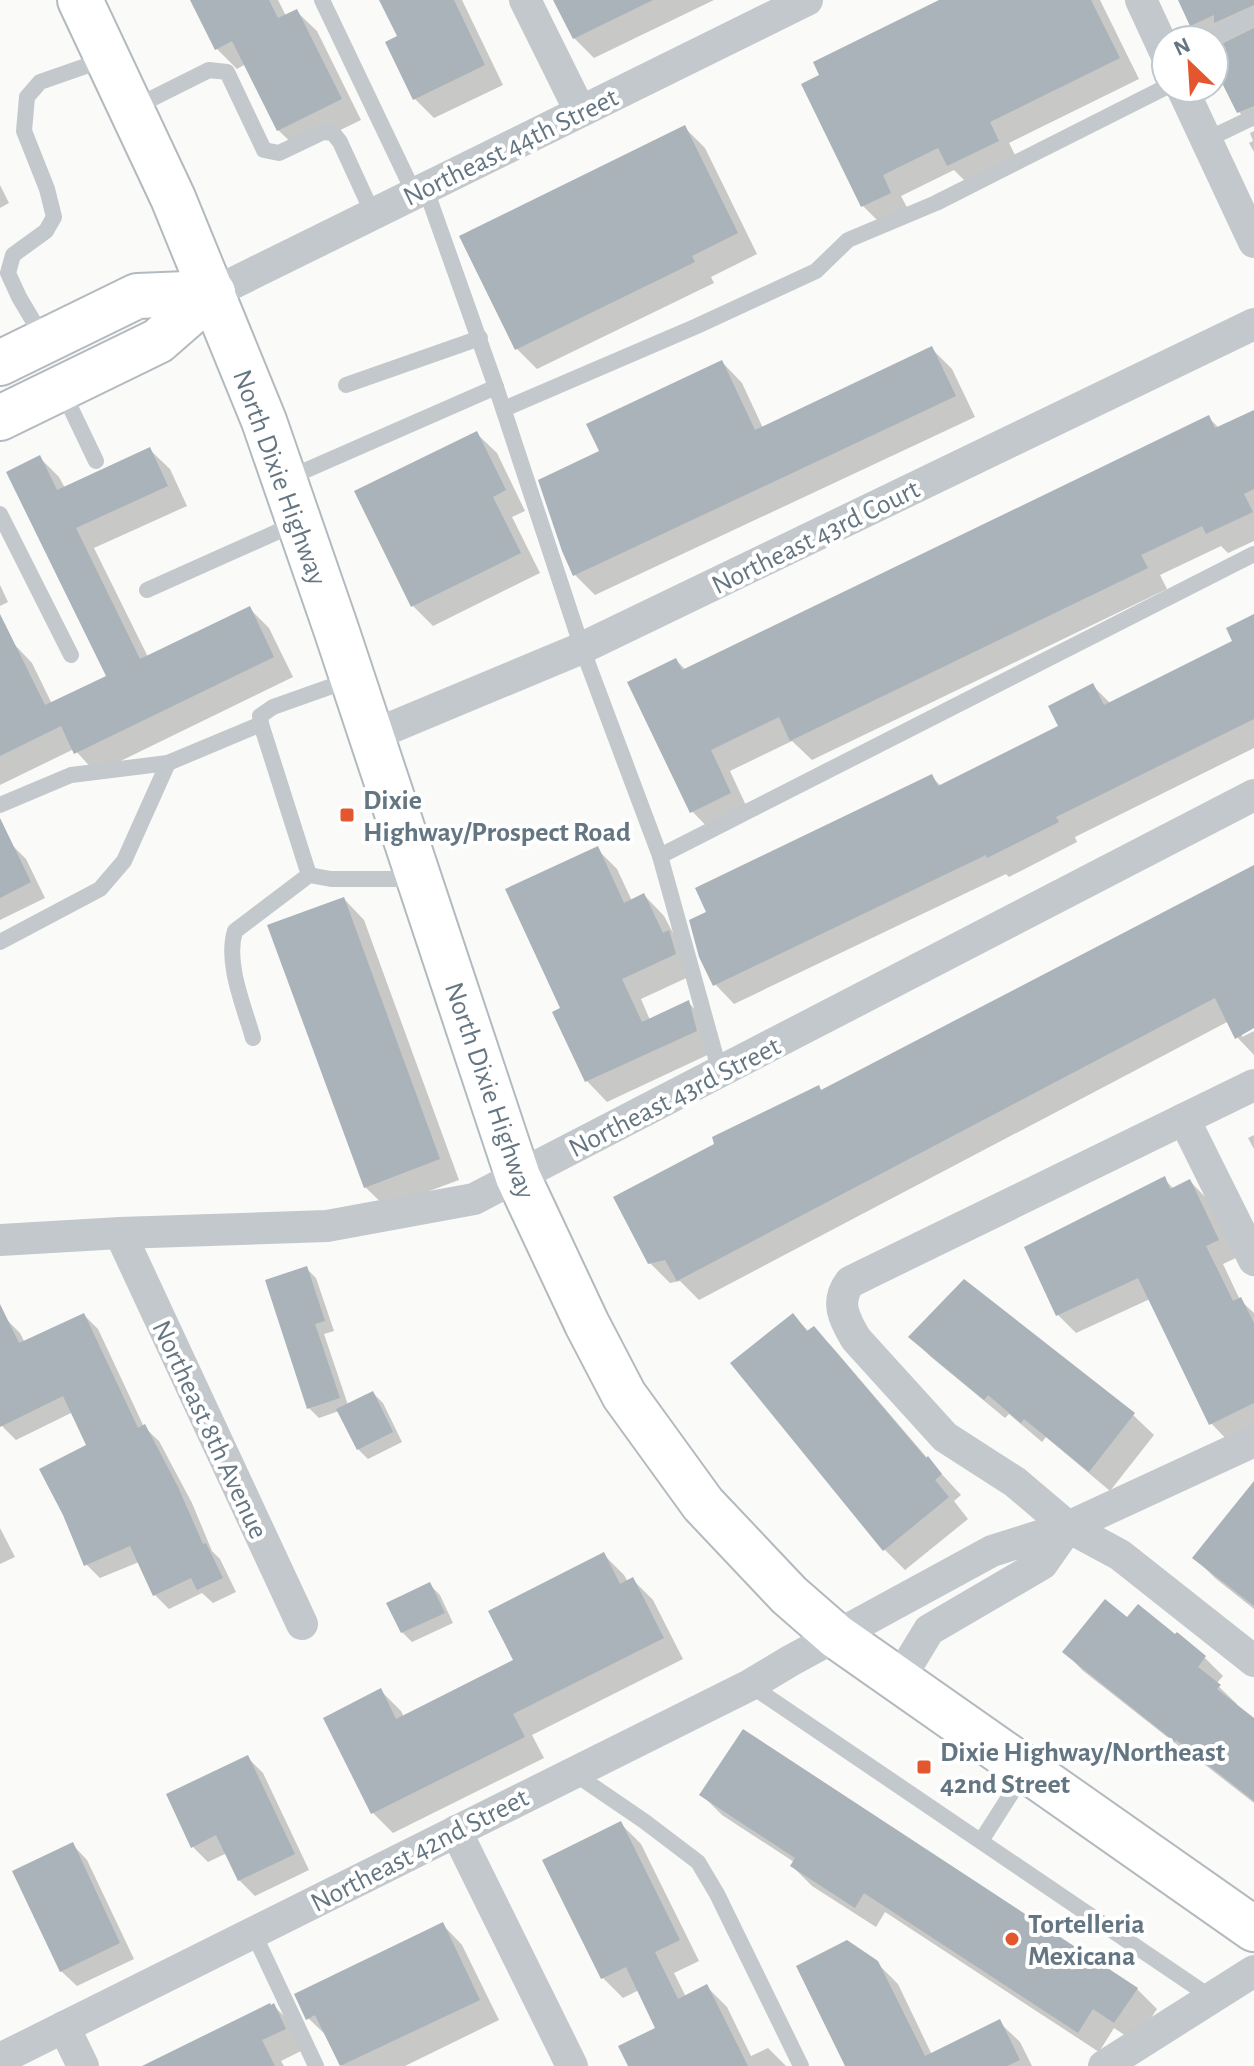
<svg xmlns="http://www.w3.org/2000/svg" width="1254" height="2066" viewBox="0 0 1254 2066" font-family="'Alegreya Sans',sans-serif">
<rect width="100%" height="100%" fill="#fafaf8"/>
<g fill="#0003">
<path d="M192,0H278L286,16L296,11L317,31L361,120L299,150L278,130L246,64L237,69L216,48Z"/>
<path d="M381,0H462L503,85L434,118L415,99L399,37Z"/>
<path d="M555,0H714L594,58L574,38Z"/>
<path d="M944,0H1100L1139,79L1009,143L1018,161L969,185L954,170L901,196L910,213L883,226L863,206Z"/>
<path d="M1180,0H1254V127L1239,112L1214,63V40H1207L1192,25Z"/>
<path d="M685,128L705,148L757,254L711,277L714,283L537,369L517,349Z"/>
<path d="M1254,131V152L1249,143L1253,141L1250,133Z"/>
<path d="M0,185L9,203L0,208Z"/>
<path d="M932,349L952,369L975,417L595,595L575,575L564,551L601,452L722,362L742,383L763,428Z"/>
<path d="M1254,412V541L1228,553L1221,546L1160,575L1167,589L812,760L792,741L730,771L750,814L712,832L692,811L676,660L686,670L1208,417L1219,428Z"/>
<path d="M476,433L497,453L525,511L512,517L540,573L433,626L413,606Z"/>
<path d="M150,450L170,469L187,506L94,548L148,657L249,608L269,628L293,677L96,773L74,749L0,785V650L13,643L32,663L52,704L108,676L40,458L59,477L65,488Z"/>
<path d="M0,585L8,602L0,606Z"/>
<path d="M1254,617V748L1075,837L1077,842L1009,877L1006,874L734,1004L715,984L932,777L941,786L1060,727L1093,686L1111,704L1235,642Z"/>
<path d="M11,844L26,859L45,898L0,920V849Z"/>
<path d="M597,849L617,869L632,901L644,895L664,916L695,974L641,999L650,1020L688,1002L708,1023L716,1051L607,1102L587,1081L555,1013L563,1009Z"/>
<path d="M1254,867V1026L1242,1033V1037L1254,1031V1055L1237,1037L1229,1021L699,1300L680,1281L670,1283L650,1263L819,1088L822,1091Z"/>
<path d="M344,899L364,920L459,1180L386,1207L365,1187Z"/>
<path d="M1254,1135V1149L1248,1138Z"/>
<path d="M1164,1179L1174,1189L1190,1181L1208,1200L1236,1258L1223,1264L1240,1300L1254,1313V1430L1229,1442L1211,1423L1150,1299L1076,1333L1058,1315L1027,1248Z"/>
<path d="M306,1268L316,1278L334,1331L324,1334L348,1405L373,1393L383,1403L402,1442L368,1459L358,1449L339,1411L319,1418L309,1408Z"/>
<path d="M84,1315L98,1329L144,1427L159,1441L192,1503L212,1551L220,1559L236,1592L213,1603L202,1593L169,1609L155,1595L139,1562L100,1578L86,1564L89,1446L73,1412L16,1440L2,1426L0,1422V1322L6,1319L20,1333L25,1343Z"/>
<path d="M793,1315L809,1332L814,1329L834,1349L928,1459L961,1495L954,1501L968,1519L905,1570L885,1550Z"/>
<path d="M911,1337L1133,1415L1154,1435L1110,1491L1046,1437L1042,1442L1009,1414L1005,1418L931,1357Z"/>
<path d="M1254,1484V1609L1215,1578L1195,1558Z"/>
<path d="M0,1528L15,1557L0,1564Z"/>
<path d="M604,1555L624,1575L628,1582L633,1580L653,1600L683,1659L532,1735L544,1758L393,1833L372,1812L381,1691L401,1711L404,1717L516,1661Z"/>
<path d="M430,1585L440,1595L453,1623L412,1642L402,1632Z"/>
<path d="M1138,1607L1205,1658L1223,1676L1216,1684L1237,1704L1236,1706L1254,1721V1803L1195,1757L1194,1758L1082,1670L1065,1652L1128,1620Z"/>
<path d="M247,1757L263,1773L309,1870L255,1896L239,1880L227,1853L208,1862L193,1847Z"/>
<path d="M702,1795L1137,1989L1157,2009L1135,2042L1114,2028L1099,2052L885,1912L876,1927L812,1886L792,1866L794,1862L722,1815Z"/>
<path d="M621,1824L641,1844L699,1961L674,1973L686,1997L707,1987L727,2007L751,2056L768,2048L786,2066H630L658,2028L639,1990L623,1998L603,1978Z"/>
<path d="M72,1844L87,1860L134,1959L77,1986L61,1971Z"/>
<path d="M442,1924L462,1945L499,2020L405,2066H342L329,2038L308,2018Z"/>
<path d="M877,1963L898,1984L932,2055L999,2022L1020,2042L1032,2066H848Z"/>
<path d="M274,2006L294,2026L305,2049L281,2061L284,2066H147Z"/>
</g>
<g fill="#aab3b9">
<path d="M190,0H269L278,18L297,9L342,99L277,131L232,41L215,50Z"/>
<path d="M379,0H454L485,65L413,100L385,42L397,36Z"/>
<path d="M553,0H653L573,39Z"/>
<path d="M939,0H1091L1120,58L990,122L999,141L947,166L938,148L883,175L891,193L861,207L801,84L819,75L813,62Z"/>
<path d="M1178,0H1254V5L1214,23V15L1190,26Z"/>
<path d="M1254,28V106L1237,113L1214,67V48Z"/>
<path d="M685,125L738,233L692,256L695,262L515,350L459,236Z"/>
<path d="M932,346L956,396L573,576L562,551L538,480L599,451L586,424L722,360L755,430Z"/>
<path d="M1254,410V489L1244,494L1253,512L1206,534L1202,526L1141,555L1148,568L790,741L779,717L711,750L731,793L690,813L627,682L676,658L682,670L1209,415L1215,428Z"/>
<path d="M477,431L506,490L493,497L521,553L411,607L354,491Z"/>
<path d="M150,447L168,486L76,528L140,659L250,606L274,657L74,754L61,726L0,756V614L45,705L106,676L6,472L40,455L57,490Z"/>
<path d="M1254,614V719L1056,817L1059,822L987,858L986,855L713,986L699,957L689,920L706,912L695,888L932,774L938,786L1058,726L1048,706L1093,683L1104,705L1232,641L1226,628Z"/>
<path d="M0,818L31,882L0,898Z"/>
<path d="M598,846L624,903L644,893L663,933L669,930L676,954L622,979L642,1022L689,1000L697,1031L585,1082L552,1012L560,1008L505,889Z"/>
<path d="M1254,865V1028L1235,1039L1215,998L677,1281L665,1260L648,1264L613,1197L714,1144L712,1137L819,1085L821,1090Z"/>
<path d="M344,897L440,1159L364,1188L267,925Z"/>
<path d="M1165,1176L1170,1189L1190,1179L1219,1240L1206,1246L1233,1301L1241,1297L1254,1323V1403L1209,1425L1138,1278L1056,1316L1024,1247Z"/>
<path d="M307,1266L325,1321L315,1324L340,1398L307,1409L265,1280Z"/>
<path d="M964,1279L1135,1413L1089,1472L1024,1419L1021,1423L988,1395L984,1400L908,1337Z"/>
<path d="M0,1304L19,1343L84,1313L138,1428L145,1424L178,1487L203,1544L206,1543L223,1578L197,1590L191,1578L153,1596L130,1546L84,1566L63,1515L39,1469L86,1445L63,1396L0,1427Z"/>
<path d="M793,1313L807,1331L814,1326L926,1458L928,1456L942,1474L935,1480L949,1497L883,1551L730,1363Z"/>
<path d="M373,1391L393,1432L357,1450L336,1409Z"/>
<path d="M1254,1481V1606L1192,1558Z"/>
<path d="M604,1552L620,1584L633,1577L664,1638L513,1714L525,1737L371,1814L323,1718L381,1688L396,1719L513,1660L488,1611Z"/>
<path d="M430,1582L445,1613L401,1633L386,1603Z"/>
<path d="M1105,1599L1127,1617L1138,1604L1175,1634L1177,1632L1206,1656L1198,1667L1221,1685L1217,1689L1254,1718V1801L1176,1740L1175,1742L1062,1652Z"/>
<path d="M743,1729L1138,1988L1114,2023L1093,2009L1078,2033L864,1893L855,1908L790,1866L795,1858L699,1795Z"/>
<path d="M248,1755L295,1854L238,1881L216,1835L191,1848L166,1794Z"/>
<path d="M621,1821L680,1940L655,1952L678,1999L707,1984L748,2066H628L618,2046L655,2028L626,1967L601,1979L542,1860Z"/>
<path d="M73,1842L120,1943L60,1972L12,1871Z"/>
<path d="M443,1922L480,2000L340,2066L315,2015L306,2020L294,1994Z"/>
<path d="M847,1940L878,1961L925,2056L1000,2019L1020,2060L1007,2066H845L796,1966Z"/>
<path d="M270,2003L271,2005L274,2003L286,2029L262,2040L275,2066H142Z"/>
</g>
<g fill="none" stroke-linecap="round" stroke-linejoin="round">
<defs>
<g id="secondary">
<path d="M80,0L173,198L264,421L336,629L518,1177L587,1324L624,1395L703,1504L789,1595L836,1636L1254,1929"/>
<path d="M0,363L137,296L213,293"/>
<path d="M0,418L158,341L213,293"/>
</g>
</defs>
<use href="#secondary" stroke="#b3babf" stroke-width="48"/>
<g stroke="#c3c8cc" stroke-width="16">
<path d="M322,0L414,193"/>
<path d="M1205,40L1254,16"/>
<path d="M133,108L209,70L227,72L264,150L279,153L323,132L333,133L340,142L373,214"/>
<path d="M1206,140L1254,117"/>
<path d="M425,187L496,387"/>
<path d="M45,341L19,297L8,273L13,255L46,231L54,217L47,189L24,131L27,97L40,82L106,59"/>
<path d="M346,385L480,338"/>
<path d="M62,390L96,461"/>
<path d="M504,409L697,326L816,271L848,240L936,203L1166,87"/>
<path d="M286,479L496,387L582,648L660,856L1254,554"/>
<path d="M0,514L71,655"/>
<path d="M147,590L297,523"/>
<path d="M0,805L71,775L168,763L261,724"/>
<path d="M660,856L720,1072"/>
<path d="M309,875L261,724L260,716L273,707L352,679"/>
<path d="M0,942L100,889L124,861L168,763"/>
<path d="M253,1038C244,1006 225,963 235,931L309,875L331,879H416"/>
<path d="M750,1685L1212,1998"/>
<path d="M572,1772L644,1821L698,1862L717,1894L801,2066"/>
<path d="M981,1841L1025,1772"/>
<path d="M253,1932L316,2066"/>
</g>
<g stroke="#c3c8cc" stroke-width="32">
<path d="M525,0L580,111"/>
<path d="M1141,0L1166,54"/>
<path d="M1182,88L1254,242"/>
<path d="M213,293L807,0"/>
<path d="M371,736L582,648L1254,324"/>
<path d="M1254,1085L850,1282C835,1302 844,1319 856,1339L945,1437L1015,1482L1068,1527L1120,1555L1254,1661"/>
<path d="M1184,1119L1254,1260"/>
<path d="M120,1233L302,1624"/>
<path d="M0,1240L120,1233L327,1226L474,1199L1254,795"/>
<path d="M1068,1527L1254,1441"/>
<path d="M456,1831L572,2066"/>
<path d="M64,2027L83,2066"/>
<path d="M0,2059L750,1685L790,1661L992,1551L1068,1527L1042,1564L929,1630L898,1681"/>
<path d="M1104,2066L1254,1971"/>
</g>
<use href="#secondary" stroke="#fff" stroke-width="44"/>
</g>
<g fill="#e4572e" stroke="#fff" stroke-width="3">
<rect x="339" y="807" width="16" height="16" rx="4"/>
<rect x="916" y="1759" width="16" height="16" rx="4"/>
<circle cx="1012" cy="1939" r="8"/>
</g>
<g text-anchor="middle" stroke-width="8" stroke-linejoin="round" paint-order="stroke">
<g font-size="28" fill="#657683" stroke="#fff">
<text transform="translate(510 146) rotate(-26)" y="10">Northeast 44th Street</text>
<text transform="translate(281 477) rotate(70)" y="10">North Dixie Highway</text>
<text transform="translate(815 536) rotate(-26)" y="10">Northeast 43rd Court</text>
<text transform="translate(491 1090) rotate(71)" y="10">North Dixie Highway</text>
<text transform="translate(674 1096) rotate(-27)" y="10">Northeast 43rd Street</text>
<text transform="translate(211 1429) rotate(65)" y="10">Northeast 8th Avenue</text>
<text transform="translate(419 1849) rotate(-27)" y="10">Northeast 42nd Street</text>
</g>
<g font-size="28" font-weight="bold" fill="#657683" stroke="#fff" text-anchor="start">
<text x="363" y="809">Dixie<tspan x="363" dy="32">Highway/Prospect Road</tspan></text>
<text x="940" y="1761">Dixie Highway/Northeast<tspan x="940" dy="32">42nd Street</tspan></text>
<text x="1028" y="1933">Tortelleria<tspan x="1028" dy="32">Mexicana</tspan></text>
</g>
</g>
<g transform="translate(1190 64) rotate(335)"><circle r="38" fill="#ffffff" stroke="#c1c8cd" stroke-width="2"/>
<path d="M0-6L14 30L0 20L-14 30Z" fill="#e4572e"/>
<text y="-12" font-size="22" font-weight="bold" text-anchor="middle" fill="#657683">N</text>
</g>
</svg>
